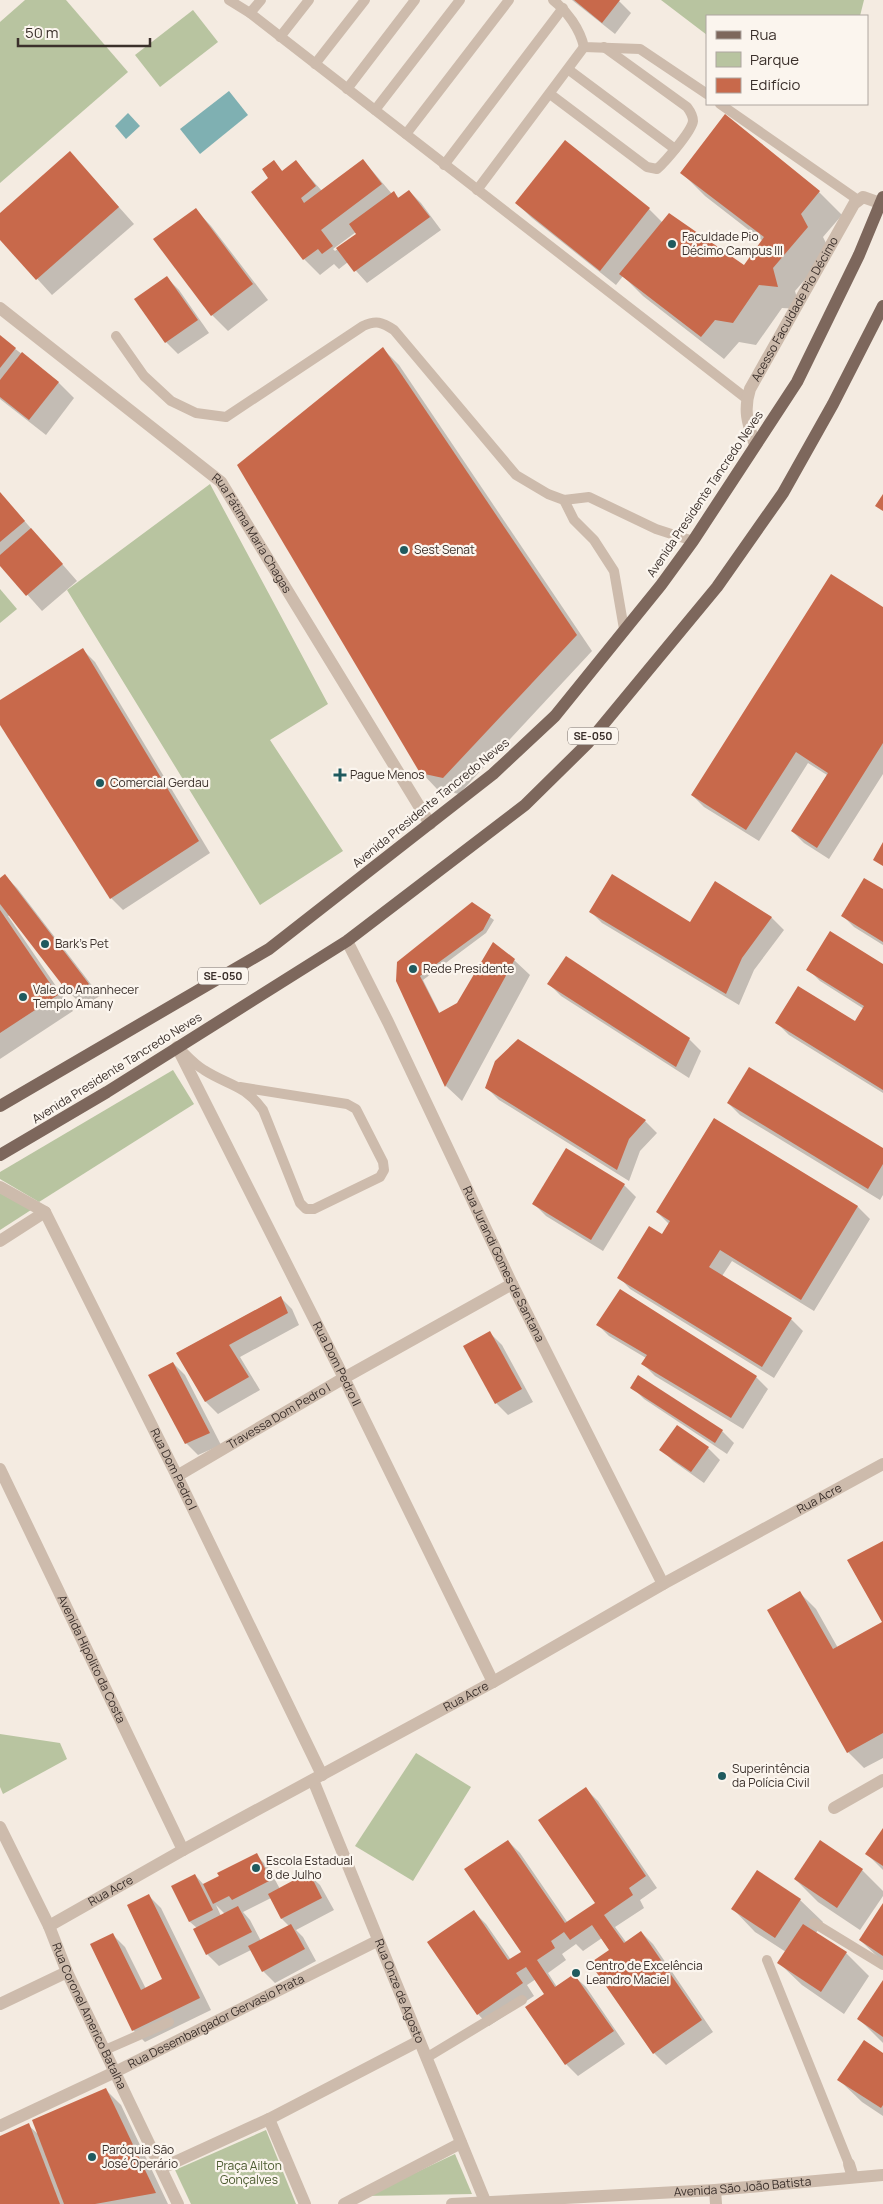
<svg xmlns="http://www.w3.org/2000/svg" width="883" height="2204" viewBox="0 0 883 2204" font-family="Manrope,sans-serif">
<rect width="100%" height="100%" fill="#f4ebe1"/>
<g fill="#b8c4a0">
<path d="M25,0H66L128,72L0,183V22Z"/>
<path d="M661,0H864L860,16H707V35Z"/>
<path d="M193,10L218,42L160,87L135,55Z"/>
<path d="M210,484L328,704L270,740L343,851L260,905L67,590Z"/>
<path d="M0,589L17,609L0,623Z"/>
<path d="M173,1070L194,1104L39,1202L0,1179V1172Z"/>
<path d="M0,1193L31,1210L0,1230Z"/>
<path d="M0,1734L60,1743L67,1759L3,1794L0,1787Z"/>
<path d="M416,1753L471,1787L413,1881L355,1846Z"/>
<path d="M266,2130L296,2204H191L175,2170Z"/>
<path d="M455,2154L472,2194L366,2196Z"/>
</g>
<g fill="#7fb0b2">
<path d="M229,91L248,115L200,154L180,129Z"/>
<path d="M128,113L140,126L126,139L115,126Z"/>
</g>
<g fill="#0003" fill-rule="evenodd">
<path d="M572,0H618L631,13L615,34Z"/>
<path d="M726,116L819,192L842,215L823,237L830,251L795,291L800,309L782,308L756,345L739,342L724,359L643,296L623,276L616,285L532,218L516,203L649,209L662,222L744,267L763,241L705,196L682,173Z"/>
<path d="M363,160L392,194L394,193L399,198L409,191L421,203L441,230L367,283L348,262L339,269L334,264L320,275L304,259L270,179L274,162L283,172L296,162L322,191ZM356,232L358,234L335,251L333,249Z"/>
<path d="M85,169L134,224L52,295L0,238V214Z"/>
<path d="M196,210L211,226L268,300L228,331L212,315Z"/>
<path d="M167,278L179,290L209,333L178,354L166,342L136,299Z"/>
<path d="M0,337L59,383L74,398L46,435L0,399Z"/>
<path d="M383,349L399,365L592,651L459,794L437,789L421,772Z"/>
<path d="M0,493L77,581L42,611L0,564Z"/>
<path d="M883,609V774L829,859L804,843L792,831L827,775L808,763L759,841L704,807L692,795Z"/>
<path d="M83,650L95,662L210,853L123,910L111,898L0,722V702Z"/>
<path d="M5,876L17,888L100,996L83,1006L71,994L10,915L8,916L73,1011L0,1059V879Z"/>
<path d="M715,883L772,918L784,930L754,970L739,1005L602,923L590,911L690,924Z"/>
<path d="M883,891V945L854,927L842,915Z"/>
<path d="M472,904L494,920L486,933L423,980L440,1014L458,1004L514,960L530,975L462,1101L446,1086L397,981Z"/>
<path d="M883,965V1093L789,1035L777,1023L856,1022L864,1009L820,981L808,969Z"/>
<path d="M549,984L689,1039L701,1051L689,1078L561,996Z"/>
<path d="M518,1041L645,1121L657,1133L640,1151L629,1181L499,1100L487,1088Z"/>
<path d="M728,1103L883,1149V1195L880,1200L740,1115Z"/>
<path d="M714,1119L858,1207L870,1219L814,1311L732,1261L722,1276L791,1319L803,1331L774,1378L630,1289L619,1277L662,1235L669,1224L657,1212Z"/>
<path d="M624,1185L636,1197L603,1251L546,1216L534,1204Z"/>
<path d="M280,1297L292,1309L299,1325L240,1357L260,1390L218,1414L206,1402L177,1353Z"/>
<path d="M597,1324L756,1377L768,1389L743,1429L655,1376L643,1364L646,1358L609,1336Z"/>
<path d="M490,1333L502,1345L533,1402L508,1415L496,1403Z"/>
<path d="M173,1363L185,1375L221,1445L198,1455L186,1443Z"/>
<path d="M639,1377L722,1431L734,1443L727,1454L644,1399L632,1387Z"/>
<path d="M677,1426L708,1448L720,1460L704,1483L673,1461L661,1449Z"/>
<path d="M800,1593L816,1609L838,1648L883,1623V1758L864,1768L848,1752L769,1611Z"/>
<path d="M586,1789L598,1801L657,1888L640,1900L644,1908L615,1927L626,1942L641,1932L653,1944L713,2032L666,2065L654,2053L610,1951L602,1938L583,1951L576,1944L562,1954L566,1960L548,1973L557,1987L574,1976L586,1987L625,2044L578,2076L566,2064L546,1994L536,1979L527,1985L534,1996L489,2026L478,2014L474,1912L486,1924L511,1960L523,1952L508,1841L520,1853L568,1923L597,1903Z"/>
<path d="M883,1830V1870L867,1854Z"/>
<path d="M256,1855L268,1867L280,1889L308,1874L320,1885L334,1910L296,1930L303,1937L316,1961L275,1983L263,1971L251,1950L219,1966L207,1954L197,1928L190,1922L173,1886L195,1875L204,1885ZM271,1898L282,1919L289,1926L261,1941L250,1920L243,1912ZM216,1905L225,1914L221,1916Z"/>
<path d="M862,1870L883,1891V1896L860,1930L818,1902L795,1879Z"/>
<path d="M149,1896L161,1908L211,2010L145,2042L133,2030L113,1935L125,1947L146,1989L164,1980Z"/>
<path d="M800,1900L823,1922L816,1933L846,1953L869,1976L844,2014L802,1985L779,1963L786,1952L755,1932L733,1909Z"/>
<path d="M883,1905V1962L860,1940Z"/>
<path d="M883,1982V2043L859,2019Z"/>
<path d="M883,2055V2116L862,2102L839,2080Z"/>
<path d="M105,2089L121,2105L168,2204H0V2137L28,2125L39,2135Z"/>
</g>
<g fill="#c8694b">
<path d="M574,0H620L602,23Z"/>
<path d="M725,114L820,191L801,214L808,227L773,268L778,287L759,285L733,323L715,320L701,337L619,274L669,213L744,265L764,237L680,173Z"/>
<path d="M565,140L650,208L600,271L515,203Z"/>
<path d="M70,151L119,207L36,280L0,240V213Z"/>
<path d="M363,159L382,184L321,230L333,246L322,254L318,249L303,260L251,192L268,178L262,169L274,160L282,171L296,160L316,186L301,198L304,203Z"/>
<path d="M409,190L430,217L354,272L336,248L356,234L349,224L394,191L398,198Z"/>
<path d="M196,208L253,284L211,316L153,239Z"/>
<path d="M167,276L198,320L165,343L134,299Z"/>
<path d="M0,335L16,348L0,368Z"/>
<path d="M383,347L577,635L443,778L420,773L237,465Z"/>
<path d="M22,352L59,382L29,420L0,397V380Z"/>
<path d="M0,492L25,521L0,542Z"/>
<path d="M883,494V511L875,506Z"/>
<path d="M31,528L63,564L26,596L0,566V555Z"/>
<path d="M831,574L883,607V743L817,848L791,831L828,773L796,752L746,830L691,795Z"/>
<path d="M83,648L199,841L110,899L0,725V700Z"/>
<path d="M883,842V866L873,860Z"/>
<path d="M5,874L89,984L70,995L0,904V878Z"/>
<path d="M612,874L690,922L715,881L772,917L742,958L726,994L589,912Z"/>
<path d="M864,878L883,889V942L841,916Z"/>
<path d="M472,902L491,915L483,930L420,976L439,1013L457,1003L493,942L515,959L445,1087L396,981L397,962Z"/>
<path d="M0,910L58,995L0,1033Z"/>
<path d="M830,931L883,964V1090L775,1023L798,986L855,1021L864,1006L806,970Z"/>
<path d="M566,956L690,1038L676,1067L547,984Z"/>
<path d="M518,1039L646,1120L629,1139L617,1170L485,1088L495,1061Z"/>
<path d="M749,1067L883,1148V1164L868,1189L727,1103Z"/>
<path d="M714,1118L858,1206L801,1300L720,1250L709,1267L792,1318L762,1367L617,1278L649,1226L662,1234L670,1221L656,1212Z"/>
<path d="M566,1148L625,1184L591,1240L532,1204Z"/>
<path d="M620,1289L757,1376L731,1418L641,1364L647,1355L596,1325Z"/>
<path d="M281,1296L288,1313L229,1345L249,1377L205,1402L176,1353Z"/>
<path d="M490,1331L522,1389L495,1404L463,1346Z"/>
<path d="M173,1362L210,1433L185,1444L148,1375Z"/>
<path d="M638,1375L723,1430L715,1443L630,1388Z"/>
<path d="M677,1425L709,1447L691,1472L659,1450Z"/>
<path d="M883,1541V1733L847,1753L767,1610L800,1591L833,1649L882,1622L847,1560Z"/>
<path d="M586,1787L646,1876L629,1888L633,1895L604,1915L624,1943L641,1931L702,2020L653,2054L590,1963L609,1950L592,1925L570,1940L564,1932L551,1941L555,1948L537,1960L555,1987L574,1974L614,2031L565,2065L525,2007L544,1994L526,1967L516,1973L523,1983L477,2015L427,1942L474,1910L508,1960L521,1952L464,1869L508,1840L565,1923L595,1903L538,1820Z"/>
<path d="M883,1828V1866L865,1854Z"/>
<path d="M820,1840L863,1869L837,1908L794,1879Z"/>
<path d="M257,1853L271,1880L232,1900L229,1896L213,1904L203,1884L219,1876L217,1873Z"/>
<path d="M757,1870L801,1899L775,1938L731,1909Z"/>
<path d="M309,1872L322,1898L281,1919L268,1894Z"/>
<path d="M195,1874L213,1910L189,1922L171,1886Z"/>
<path d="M149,1894L200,1998L132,2031L90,1944L113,1933L141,1990L162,1979L127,1905Z"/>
<path d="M883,1903V1956L859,1940Z"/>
<path d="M238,1906L252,1932L206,1955L193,1929Z"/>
<path d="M291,1924L305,1949L262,1972L248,1946Z"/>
<path d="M803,1924L847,1952L821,1992L777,1963Z"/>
<path d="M883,1980V2037L857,2019Z"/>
<path d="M864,2040L883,2053V2105L881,2108L837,2080Z"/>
<path d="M106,2088L156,2193L95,2204H64L32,2120Z"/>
<path d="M29,2123L60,2204H0V2136Z"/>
</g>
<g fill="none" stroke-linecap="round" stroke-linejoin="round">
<g stroke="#cdbbac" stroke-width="10">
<path d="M229,0L250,13L747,399"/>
<path d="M553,0C567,11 580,29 584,47L640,49L707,94"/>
<path d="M250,13L261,0"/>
<path d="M280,37L309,0"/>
<path d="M315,64L365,0"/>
<path d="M569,70L675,149"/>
<path d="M347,89L415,0"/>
<path d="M550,94L647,167L657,169C665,162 692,131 693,121C693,115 690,111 687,107L604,47"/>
<path d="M720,104L858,200"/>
<path d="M375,110L460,0"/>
<path d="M406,134L509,0"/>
<path d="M444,165L563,8"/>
<path d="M477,190L584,47"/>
<path d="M116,336L144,376L171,401L196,413L226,417L363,326C376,320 382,322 394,330L516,475L548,494L564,500L589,497L656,529L693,541"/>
<path d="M564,500L574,520L594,540L614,571L624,629"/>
<path d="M180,1049C187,1056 195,1065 204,1070C229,1086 244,1084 263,1110L300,1203L306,1209H314L380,1177L384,1170L383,1162L356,1109L347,1104L240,1087"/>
<path d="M814,1923L883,1965"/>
<path d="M767,1960L849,2164"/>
<path d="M105,2050L169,2022"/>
<path d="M426,2058L522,2000"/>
</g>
<g stroke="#cdbbac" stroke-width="12">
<path id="s1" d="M0,308L221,482L430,824"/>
<path id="s2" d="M755,445C748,424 743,411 750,389L854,204L863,197L880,203"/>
<path id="s3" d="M347,941L388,1022L512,1284L663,1584"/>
<path id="s4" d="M177,1047L344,1378L493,1682"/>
<path d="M0,1241L45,1212"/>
<path id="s5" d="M0,1469L183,1850"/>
<path id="s6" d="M177,1476L344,1378L512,1284"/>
<path id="s7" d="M313,1780L485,2201"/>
<path d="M834,1808L883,1780"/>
<path d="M0,2004L67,1972"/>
<path d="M269,2119L305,2204"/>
<path id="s8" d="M0,2126L115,2072L377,1941"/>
<path d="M849,2164L853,2177"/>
<path d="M162,2168L269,2119L419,2041"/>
<path d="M715,2190L716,2204"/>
<path d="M344,2204L461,2143"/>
</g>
<g stroke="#cdbbac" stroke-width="12">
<path id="s9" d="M0,1187L45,1212L177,1476L322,1775"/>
<path id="s10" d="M0,1827L49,1926L67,1972L178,2204"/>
<path id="s11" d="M49,1926L183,1850L493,1682L663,1584L883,1464"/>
<path id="s12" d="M452,2204L715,2190L883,2175"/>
</g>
<g stroke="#7d675c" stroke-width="12">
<path d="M0,1106L269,949L493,774L555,716L661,585L693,541L797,382L859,255L883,197"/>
<path d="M0,1155L107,1092L347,941L525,805L588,743L717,587L783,493L833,404L883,306"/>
</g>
</g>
<g fill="#1f5a5e" stroke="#fbf5ee" stroke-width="2">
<circle cx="672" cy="244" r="5"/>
<circle cx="404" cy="550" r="5"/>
<path d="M337.5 767.5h5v5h5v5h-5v5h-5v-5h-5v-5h5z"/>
<circle cx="100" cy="783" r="5"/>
<circle cx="45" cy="944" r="5"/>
<circle cx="413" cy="969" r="5"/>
<circle cx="23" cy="997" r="5"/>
<circle cx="722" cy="1776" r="5"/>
<circle cx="256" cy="1868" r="5"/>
<circle cx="576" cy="1973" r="5"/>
<circle cx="92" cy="2157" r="5"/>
</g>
<g text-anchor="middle" stroke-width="4.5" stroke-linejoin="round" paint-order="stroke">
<g fill="#fbf5ee" stroke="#756b66" stroke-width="1">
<rect x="568" y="727.5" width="50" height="17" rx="4"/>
<rect x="198" y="967.5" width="50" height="17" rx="4"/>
</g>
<g font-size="11" font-weight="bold" fill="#3b302b">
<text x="593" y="740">SE-050</text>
<text x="223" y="980">SE-050</text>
</g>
<g font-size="12" fill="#3b302b" stroke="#fbf5ee" text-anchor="start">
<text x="682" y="241">Faculdade Pio<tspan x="682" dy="14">Décimo Campus III</tspan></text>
<text x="414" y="554">Sest Senat</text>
<text x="350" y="779">Pague Menos</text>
<text x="110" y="787">Comercial Gerdau</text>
<text x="55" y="948">Bark's Pet</text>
<text x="423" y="973">Rede Presidente</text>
<text x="33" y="994">Vale do Amanhecer<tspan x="33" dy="14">Templo Amany</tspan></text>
<text x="732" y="1773">Superintência<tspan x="732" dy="14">da Polícia Civil</tspan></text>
<text x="266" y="1865">Escola Estadual<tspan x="266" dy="14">8 de Julho</tspan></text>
<text x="586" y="1970">Centro de Excelência<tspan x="586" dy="14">Leandro Maciel</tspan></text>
<text x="102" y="2154">Paróquia São<tspan x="102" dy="14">José Operário</tspan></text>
</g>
<g font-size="12" fill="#3b302b" stroke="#fbf5ee">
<text dy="4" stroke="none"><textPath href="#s2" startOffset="149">Acesso Faculdade Pio Décimo</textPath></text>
<text transform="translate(705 494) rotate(-56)" y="4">Avenida Presidente Tancredo Neves</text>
<text dy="4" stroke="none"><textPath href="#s1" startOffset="341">Rua Fátima Maria Chagas</textPath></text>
<text transform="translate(431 803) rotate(-39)" y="4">Avenida Presidente Tancredo Neves</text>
<text transform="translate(117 1068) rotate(-32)" y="4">Avenida Presidente Tancredo Neves</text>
<text dy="4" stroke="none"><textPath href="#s3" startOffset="359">Rua Jurandi Gomes de Santana</textPath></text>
<text dy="4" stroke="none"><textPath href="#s4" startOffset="355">Rua Dom Pedro II</textPath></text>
<text dy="4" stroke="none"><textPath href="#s6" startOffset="118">Travessa Dom Pedro I</textPath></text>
<text dy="4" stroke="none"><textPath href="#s9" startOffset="339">Rua Dom Pedro I</textPath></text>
<text dy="4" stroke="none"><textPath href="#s11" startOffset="881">Rua Acre</textPath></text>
<text dy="4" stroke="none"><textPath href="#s5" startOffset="211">Avenida Hipolito da Costa</textPath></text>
<text dy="4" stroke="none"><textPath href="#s11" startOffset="476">Rua Acre</textPath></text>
<text dy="4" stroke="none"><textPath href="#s11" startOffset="71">Rua Acre</textPath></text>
<text dy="4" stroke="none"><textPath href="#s7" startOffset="228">Rua Onze de Agosto</textPath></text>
<text dy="4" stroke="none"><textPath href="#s10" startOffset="209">Rua Coronel Americo Batalha</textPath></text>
<text dy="4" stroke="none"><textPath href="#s8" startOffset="240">Rua Desembargador Gervasio Prata</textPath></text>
<text dy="4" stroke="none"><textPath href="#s12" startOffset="291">Avenida São João Batista</textPath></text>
</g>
<g font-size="12" fill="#4a5a2e" stroke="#fbf5ee">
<text x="249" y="2170">Praça Ailton<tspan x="249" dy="14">Gonçalves</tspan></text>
</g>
</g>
<rect x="706" y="15" width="162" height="90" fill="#fbf5ee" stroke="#aea6a0"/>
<rect x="716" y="31" width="25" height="8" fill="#7d675c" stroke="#aea6a0"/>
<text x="750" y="40" font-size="15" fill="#3b302b">Rua</text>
<rect x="716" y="52" width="25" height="15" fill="#b8c4a0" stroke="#aea6a0"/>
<text x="750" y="65" font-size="15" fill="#3b302b">Parque</text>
<rect x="716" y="78" width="25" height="15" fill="#c8694b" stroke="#aea6a0"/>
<text x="750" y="90" font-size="15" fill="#3b302b">Edifício</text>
<path d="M18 38v8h132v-8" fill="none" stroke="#3b302b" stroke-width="2.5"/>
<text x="25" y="38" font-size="15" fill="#3b302b" stroke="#fbf5ee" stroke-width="4" paint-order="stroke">50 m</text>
</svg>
